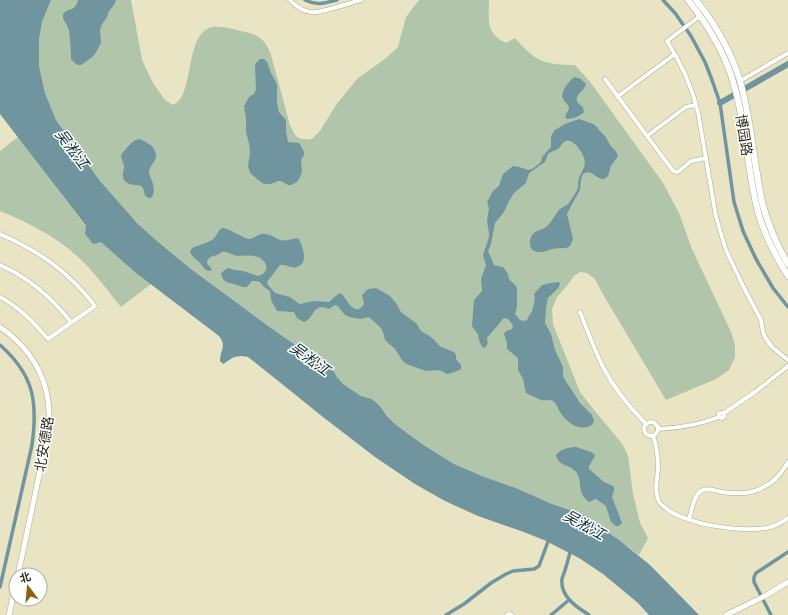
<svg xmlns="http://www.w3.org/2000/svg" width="788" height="615" viewBox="0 0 788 615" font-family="Montserrat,'Noto Sans SC',sans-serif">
<rect width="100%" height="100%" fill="#e9e4c4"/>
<g fill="#b1c5ab">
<path d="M51,0H131L142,60L153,83L165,100L173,105C195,96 184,39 209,28C217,24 237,30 245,32C260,35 266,41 271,55L290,125C296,138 297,140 312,139L320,131L336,105L357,79L385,59L398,47L406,17L419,0H489C489,20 485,33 506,43L515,38C535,61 544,65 575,65L591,83L663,183L679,213L692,249L731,332L735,345V357L729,370L716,379L666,400L604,296L595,279L587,273L580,272L574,276L566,287L557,297L552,309L553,324L580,392L594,410L623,445L628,456L633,494L640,523L648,538L639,555L618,539L596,525L587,516L552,504L516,488L482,476L454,464L422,444L395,424L386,415L380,406L372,399L361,396L343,384L337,377L332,368L328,365L321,363L264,323L191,269L157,241L137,223L100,181L56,120L45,93L39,66V40L42,22Z"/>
<path d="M18,137L86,227L101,241L136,273L151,284L121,307C107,290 94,271 77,256C55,236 27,222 0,211V151Z"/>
</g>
<g fill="#70959e">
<path d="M0,0H51L42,22L39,40V66L45,93L56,120L100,181L137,223L157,241L191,269L264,323L321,363L328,365L332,368L337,377L343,384L361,396L372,399L380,406L386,415L395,424L422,444L454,464L482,476L516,488L552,504L587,516L596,525L618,539L650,565L699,615H649L638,603L603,574L579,558L544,540L521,531L478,516L445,501L415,484L375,457L323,417L272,376L248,357L242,356L234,357L223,364L220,361C220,350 227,346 219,336L136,273L101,242L93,244L85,234L86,226L0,114Z"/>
<path d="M78,0H116L114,5L109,11L107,17L101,26L100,30L101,43L95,54L91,58L81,65H79L76,64L71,59C71,50 70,38 69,30C68,25 62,20 63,15C66,7 75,13 78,0Z"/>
<path d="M260,59H264L267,62L271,73L276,82L277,85V103L279,112L286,120V131L288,142L299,143L301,146L304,152V155L301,160L302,172L300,177L297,182L291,185H288L281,181H278L271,184H265L262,183L250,173L248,166L250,152L249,143L247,136L246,132V118L244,106L249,97L254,94L256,90L255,66L256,63Z"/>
<path d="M575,77L581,79L586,84C584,93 568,97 583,107L584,112C580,116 573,119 567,119L565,117C566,114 569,110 569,107C568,104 564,102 563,99C560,92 569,80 575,77Z"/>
<path d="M579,119L593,124L597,127L599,130L605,136L610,145L617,153L618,156L611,166L608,176L604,179C595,179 592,168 583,174L581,179L580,190L572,204L567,214L573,239L570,246C564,250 558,247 552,249C548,250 544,252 540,252C531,253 528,245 531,237C534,230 540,231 546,227C551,223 555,215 559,210C562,207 566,206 569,203C572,198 577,192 578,187C578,184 578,181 579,178C580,174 583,171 584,167C587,159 581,151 576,145C566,137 565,141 559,148C556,151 551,151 548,154L545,162L529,173L526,183L514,193L508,203L504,212L495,223L491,244L488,251L494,265L503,267L508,274L509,279L516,286L517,288V307L515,314L520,320L523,321L527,320C528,316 531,314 532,311C533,310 533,308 533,307C535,301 535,301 534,294L542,285L551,283L559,282L560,283L559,287L548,298L546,308L545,323L551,334L555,350L563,367V376L565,380L580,403L592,415L594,421L592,425C579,432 567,423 560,412C558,408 556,403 553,401C550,399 545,401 541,400L526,393L523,379L518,370V358L507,349V343L504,334L506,331L512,329L513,325L508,319L504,318L503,319C498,325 492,332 487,338C488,343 488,345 484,348L482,347L479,340L478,334L474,329L472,326L474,300L482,291L481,279L486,265L485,262L483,255L489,237V234L487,221L489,208L487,202L493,191L499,186L503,174L513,166L519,167L528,170L532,169L539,164L541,162L542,157L551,147V136L555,130L565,124Z"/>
<path d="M140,139C146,142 153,145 155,151C159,160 150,164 149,172C149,175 151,178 152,181C154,186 155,194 151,198C142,197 146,192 142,187C138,183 130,187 125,181C121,177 124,171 124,166C124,163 122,161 121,157C121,153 131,143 134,141C136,139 138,140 140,139Z"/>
<path d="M222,228C228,228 240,236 248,239C253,240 257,234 262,234C269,233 275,238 280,240C287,242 293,237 299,239C302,245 306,256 303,262C302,265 298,266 295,268L284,265H280L267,282L268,285L275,293L290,297L298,303L300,304L314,301L329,302L338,294L341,293C347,299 355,319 364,304L362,295L368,289L376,288L390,296L396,303L401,312L417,324L421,331L431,337L441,347L454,352L456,355V359L461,365V369L457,371L452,373L447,374L439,370L426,371L406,364L402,360L395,349L385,340L383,332L380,327L369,317L361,319L349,317L344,314L338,306L335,305L329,309C327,308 324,307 322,307C313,307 312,320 304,322L297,318L294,312L277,311L271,300L270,291L264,287L260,282L257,281H252L247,287C242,288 241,286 237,285C229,282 223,284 221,273L226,269L229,268L234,270L243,271L258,276L263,274C266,271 268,267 265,263C260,253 246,256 237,256C233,255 229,252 225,252C221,251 220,254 217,255C213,256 208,257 207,262C207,265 211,267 212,270L209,271C204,270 203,266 199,262C195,258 192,257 190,252C192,246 195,247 200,245C203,244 208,242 212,240C217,237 217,231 222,228Z"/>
<path d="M576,447L591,452L594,454L595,456L589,466V469L604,482L613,486L614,488V491L612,497L622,523L619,526H616L611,522L606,506L596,499L589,502C576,492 583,484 577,473C571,464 558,467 556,455C561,449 569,447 576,447Z"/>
</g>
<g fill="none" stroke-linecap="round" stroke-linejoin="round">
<g stroke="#70959e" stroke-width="3.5">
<path d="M305,0C317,6 325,3 337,0"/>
<path d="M663,0L675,13L691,36L705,62L712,80L720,103L734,202L743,231L756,259L773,288L788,307"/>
<path d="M0,345C34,375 38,402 32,445L0,587"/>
<path d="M571,549C569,555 568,561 566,567C565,571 563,575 562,579C560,597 577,607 589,615"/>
<path d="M446,615L464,604L491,583L506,574L513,571L534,569L539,566L549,539"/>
<path d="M551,615L569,600"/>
<path d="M771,615L754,582V577L756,573L788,552"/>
</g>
<path stroke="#70959e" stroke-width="6" d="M720,103L788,64"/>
<defs>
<g id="minor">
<path d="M290,0C305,17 318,13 337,7C345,5 353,2 361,0"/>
<path d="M700,16L667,41C681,63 692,86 698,112L716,217L726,250L743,286L761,320L763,332L765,337L772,347L788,360"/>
<path d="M605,79L673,171L678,172L691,161L706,158"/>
<path d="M740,81L788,53"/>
<path d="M617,97L675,54"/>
<path d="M647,136L686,107L696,105"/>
<path d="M0,234C39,251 69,272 95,306L48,339C34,323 19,307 0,297"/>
<path d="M0,265C28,277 52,298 71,322"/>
<path d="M580,312C587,330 594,349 603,367C614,388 629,407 646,424"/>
<path d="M724,413L755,392L788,366"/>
<circle cx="651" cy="429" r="7"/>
<path d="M658,429C679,428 699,425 719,417L722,418L724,417V414L723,413H720L719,414V417"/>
<path d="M653,436C657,446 658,458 658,469C657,480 654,491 659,502C661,505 665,507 668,510C691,525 739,532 766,528C774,527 781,523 788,518"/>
<path d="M689,519C692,511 693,496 701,491C707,487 716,491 722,492C751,497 774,488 788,462"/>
<path d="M507,615L510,614L512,615"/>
</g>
<g id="tertiary">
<path d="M0,327C36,352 54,388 48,433L18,575"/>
<path d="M9,615L16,582"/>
<path d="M726,615L765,596L788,582"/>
</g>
<g id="primary">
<path d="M688,0C707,24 726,55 734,85C746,124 747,165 756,204C762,230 774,254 788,276"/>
<path d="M696,0C715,24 731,51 740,81C746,101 749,121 752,141C755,162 758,182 762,202C768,224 776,244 788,264"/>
</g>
</defs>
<use href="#minor" stroke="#aeaa8b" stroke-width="5"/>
<use href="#tertiary" stroke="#aeaa8b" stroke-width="6"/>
<use href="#primary" stroke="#aeaa8b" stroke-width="7"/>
<use href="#minor" stroke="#fff" stroke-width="4"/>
<use href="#tertiary" stroke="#fff" stroke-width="5"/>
<use href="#primary" stroke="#fff" stroke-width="6"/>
</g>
<g text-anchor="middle" stroke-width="3" stroke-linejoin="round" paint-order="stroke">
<g font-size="14" fill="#323024" stroke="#fff">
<text transform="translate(744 135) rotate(81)" y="5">博园路</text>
<text transform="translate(44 444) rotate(-81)" y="5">北安德路</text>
</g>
<g font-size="15" font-style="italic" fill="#0a3038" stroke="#fff">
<text transform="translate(72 149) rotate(53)" y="5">吴淞江</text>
<text transform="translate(310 359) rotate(36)" y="5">吴淞江</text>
<text transform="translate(584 525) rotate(29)" y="5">吴淞江</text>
</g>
</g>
<g transform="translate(28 587) rotate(344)"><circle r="19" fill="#ffffff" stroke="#adaca7"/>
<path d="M0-3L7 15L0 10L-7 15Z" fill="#915c10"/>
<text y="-6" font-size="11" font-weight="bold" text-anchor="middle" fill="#323024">北</text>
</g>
</svg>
